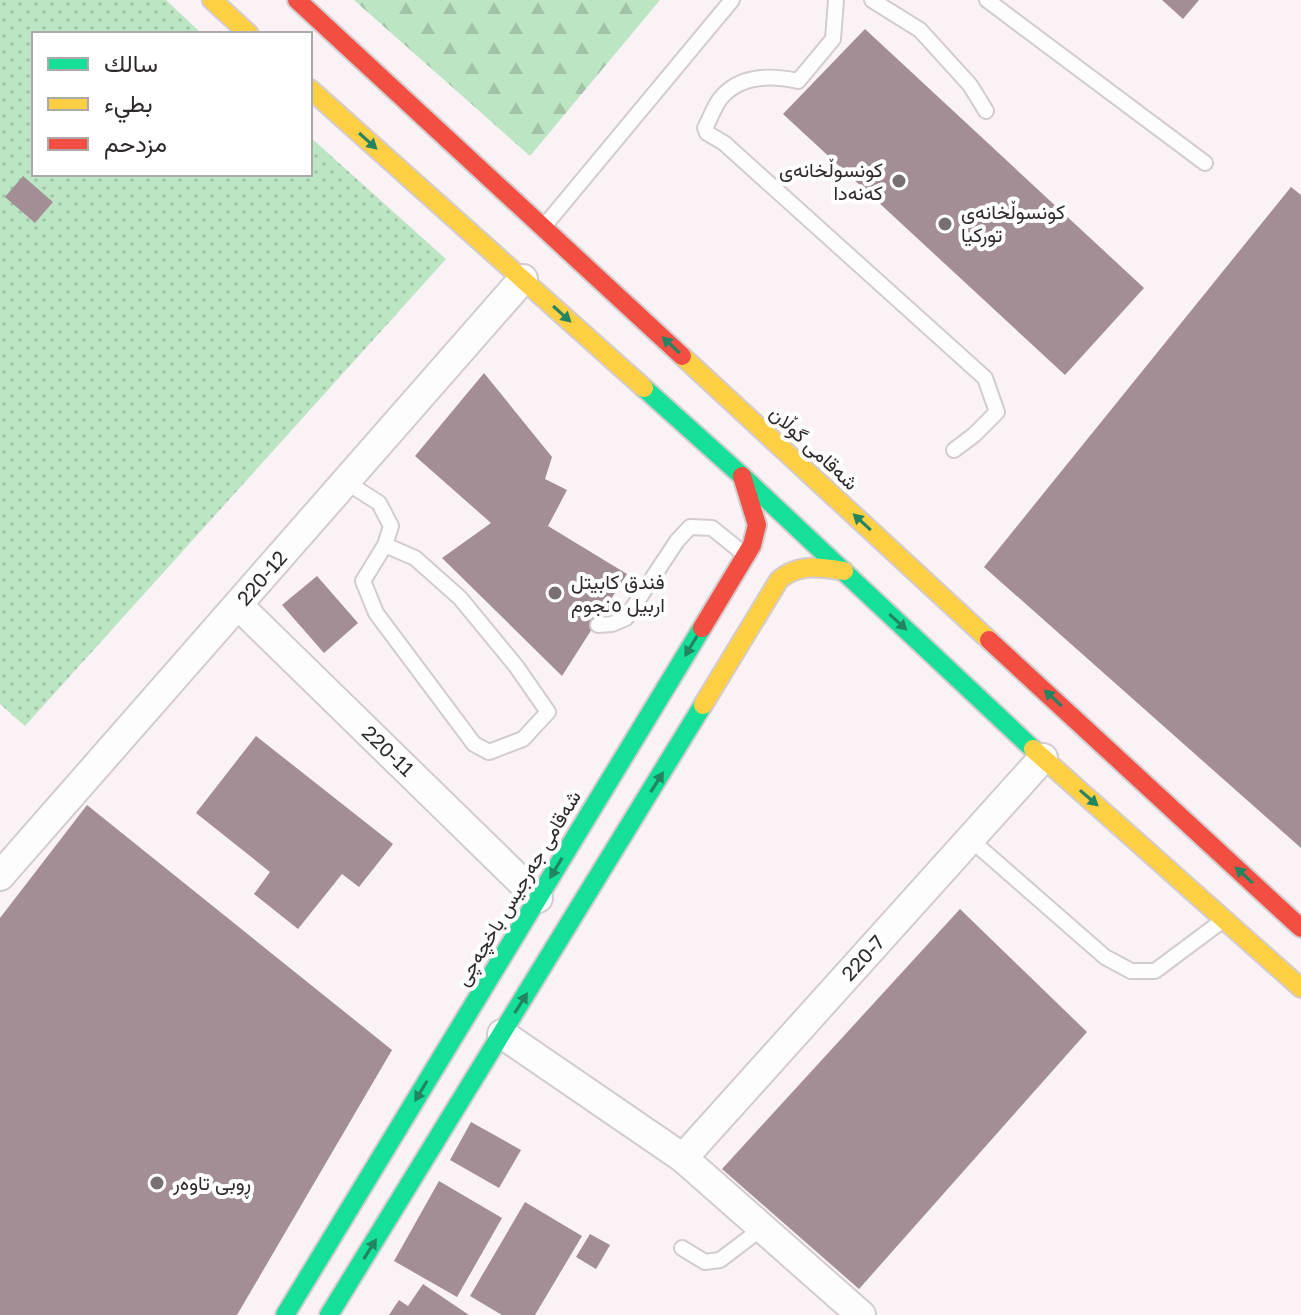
<svg xmlns="http://www.w3.org/2000/svg" width="1301" height="1315" viewBox="0 0 1301 1315" font-family="'Golos Text',Vazirmatn,sans-serif">
<defs>
<pattern id="forest-firs" width="22" height="20" patternUnits="userSpaceOnUse" patternTransform="scale(2)"><rect width="22" height="20" fill="#bbe5c3"/><path d="M5 1l3.5 6h-7zM16 11l3.5 6h-7z" fill="#a1c4a8"/></pattern>
<pattern id="park-dots" width="8" height="8" patternUnits="userSpaceOnUse" patternTransform="scale(2)"><rect width="8" height="8" fill="#bbe5c3"/><path d="M2 2h.1M6 6h.1" fill="none" stroke="#a1c4a8" stroke-width="1.8" stroke-linecap="round"/></pattern>
</defs>
<rect width="100%" height="100%" fill="#faf2f4"/>
<path fill="url(#forest-firs)" d="M354,0H660L530,156Z"/>
<path fill="url(#park-dots)" d="M0,0H166L202,34H34V174H310V137L446,259L25,726L0,704Z"/>
<g fill="#a38e96">
<path d="M1162,0H1199L1183,19Z"/>
<path d="M865,29L1144,288L1065,375L783,114Z"/>
<path d="M23,176L53,202L35,223L5,197Z"/>
<path d="M1291,187L1301,195V848L984,567Z"/>
<path d="M484,373L552,457L545,479L567,490L548,526L627,574L562,676L442,558L491,523L415,456Z"/>
<path d="M317,576L358,623L324,653L282,605Z"/>
<path d="M256,736L393,844L359,887L342,874L298,929L254,894L270,872L196,813Z"/>
<path d="M87,805L392,1050L237,1315H0V918Z"/>
<path d="M960,909L1087,1032L859,1289L722,1169Z"/>
<path d="M471,1122L521,1150L499,1188L450,1160Z"/>
<path d="M439,1181L502,1218L457,1297L394,1261Z"/>
<path d="M525,1202L582,1236L535,1315H502L470,1296Z"/>
<path d="M590,1234L610,1245L596,1269L576,1257Z"/>
<path d="M423,1284L469,1315H389L399,1300L408,1306Z"/>
</g>
<g fill="none" stroke-linecap="round" stroke-linejoin="round">
<defs>
<g id="lane">
<path d="M836,0L833,39L798,81C771,75 739,75 720,99C714,107 710,119 705,128L707,133L724,143L985,378L997,412L974,435L954,450"/>
<path d="M872,0L920,30L970,85L986,111"/>
<path d="M987,0L1205,163"/>
<path d="M546,224L732,0"/>
<path d="M346,482L379,503L391,526L385,545L363,581L376,613L474,744L489,752L523,739L548,712L516,666L460,598L415,558L385,545"/>
<path d="M598,625L612,624L626,618L677,541L690,527L712,528L743,553"/>
<path d="M970,839L1105,957L1131,971H1155L1222,921"/>
<path d="M682,1248L705,1262L720,1260L761,1229"/>
</g>
<g id="street">
<path d="M238,605L538,898"/>
<path d="M0,876L523,279"/>
<path d="M502,1034L683,1158L861,1315"/>
<path d="M683,1158L1043,758"/>
</g>
<g id="fast">
<path d="M644,388L742,476L1033,749"/>
<path d="M285,1315L702,628"/>
<path d="M329,1315L703,705"/>
</g>
<g id="slow">
<path d="M212,0L249,34"/>
<path d="M310,89L644,388"/>
<path d="M682,356L989,640"/>
<path d="M703,705L779,580C798,563 821,567 844,571"/>
<path d="M1033,749L1301,988"/>
</g>
<g id="jam">
<path d="M297,0L682,356"/>
<path d="M702,628L752,545L757,525L742,476"/>
<path d="M989,640L1301,928"/>
</g>
</defs>
<use href="#lane" stroke="#d3ccce" stroke-width="18"/>
<use href="#street" stroke="#d3ccce" stroke-width="32"/>
<use href="#fast" stroke="#d3ccce" stroke-width="22"/>
<use href="#slow" stroke="#d3ccce" stroke-width="22"/>
<use href="#jam" stroke="#d3ccce" stroke-width="22"/>
<use href="#lane" stroke="#fefdfd" stroke-width="14"/>
<use href="#street" stroke="#fefdfd" stroke-width="28"/>
<use href="#fast" stroke="#16e098" stroke-width="18"/>
<use href="#slow" stroke="#ffcf43" stroke-width="18"/>
<use href="#jam" stroke="#f24e42" stroke-width="18"/>
</g>
<defs><path id="oneway-solid" d="M-6-.8H1V-3.2L6.5 0L1 3.2V.8H-6Z" transform="scale(2)"/></defs>
<g fill="#238462">
<use href="#oneway-solid" transform="translate(368 141) rotate(42)"/>
<use href="#oneway-solid" transform="translate(562 314) rotate(42)"/>
<use href="#oneway-solid" transform="translate(671 345) rotate(-137)"/>
<use href="#oneway-solid" transform="translate(862 522) rotate(-137)"/>
<use href="#oneway-solid" transform="translate(898 622) rotate(43)"/>
<use href="#oneway-solid" transform="translate(691 646) rotate(121)"/>
<use href="#oneway-solid" transform="translate(1053 698) rotate(-137)"/>
<use href="#oneway-solid" transform="translate(657 782) rotate(-58)"/>
<use href="#oneway-solid" transform="translate(1089 798) rotate(41)"/>
<use href="#oneway-solid" transform="translate(556 868) rotate(121)"/>
<use href="#oneway-solid" transform="translate(1244 875) rotate(-137)"/>
<use href="#oneway-solid" transform="translate(521 1003) rotate(-58)"/>
<use href="#oneway-solid" transform="translate(421 1091) rotate(121)"/>
<use href="#oneway-solid" transform="translate(370 1249) rotate(-58)"/>
</g>
<g fill="#776f71" stroke="#fff" stroke-width="3">
<circle cx="899" cy="181" r="8"/>
<circle cx="945" cy="224" r="8"/>
<circle cx="555" cy="593" r="8"/>
<circle cx="157" cy="1183" r="8"/>
</g>
<g text-anchor="middle" stroke-width="8" stroke-linejoin="round" paint-order="stroke">
<g font-size="20" fill="#30292b" stroke="#fff" text-anchor="start">
<text x="883" y="177" text-anchor="end">کونسوڵخانەی<tspan x="883" dy="23">کەنەدا</tspan></text>
<text x="961" y="219">کونسوڵخانەی<tspan x="961" dy="23">تورکیا</tspan></text>
<text x="571" y="589">فندق كابيتل<tspan x="571" dy="23">اربيل ٥نجوم</tspan></text>
<text x="173" y="1190">ڕوبی تاوەر</text>
</g>
<g font-size="20" fill="#30292b" stroke="#fff">
<text transform="translate(814 448) rotate(43)" y="7">شەقامی گوڵان</text>
<text transform="translate(262 578) rotate(-49)" y="7">220-12</text>
<text transform="translate(388 751) rotate(44)" y="7">220-11</text>
<text transform="translate(518 888) rotate(-59)" y="7">شەقامی جەرجیس باخچەچی</text>
<text transform="translate(863 958) rotate(-48)" y="7">220-7</text>
</g>
</g>
<rect x="32" y="32" width="280" height="144" fill="#ffffff" stroke="#aca9aa" stroke-width="2"/>
<rect x="48" y="58" width="40" height="12" fill="#16e098" stroke="#aca9aa" stroke-width="2"/>
<text x="104" y="72" font-size="24" fill="#30292b">سالك</text>
<rect x="48" y="98" width="40" height="12" fill="#ffcf43" stroke="#aca9aa" stroke-width="2"/>
<text x="104" y="112" font-size="24" fill="#30292b">بطيء</text>
<rect x="48" y="138" width="40" height="12" fill="#f24e42" stroke="#aca9aa" stroke-width="2"/>
<text x="104" y="152" font-size="24" fill="#30292b">مزدحم</text>
</svg>
